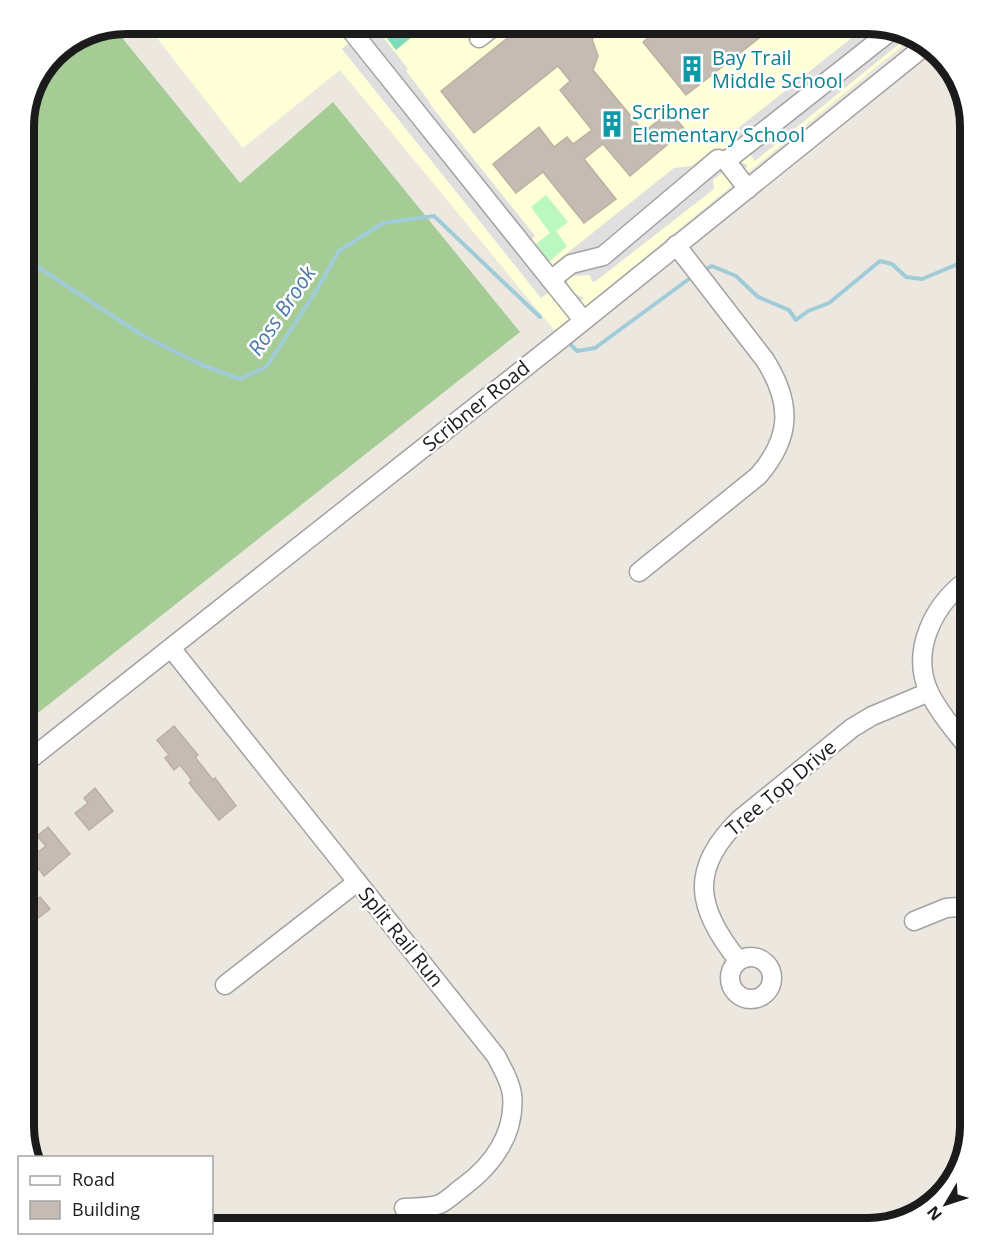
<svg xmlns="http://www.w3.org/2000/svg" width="994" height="1252" viewBox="0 0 994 1252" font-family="'Open Sans',sans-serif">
<rect width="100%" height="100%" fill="#ece8e0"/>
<path fill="#feffd6" d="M146,24H873L914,36L555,331L340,70L243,148Z"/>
<path fill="#a4cc94" d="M115,29L240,183L333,102L520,332L24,724V120L35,81L59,50Z"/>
<path fill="#bbf8c1" d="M546,195L568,222L556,231L567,246L549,262L536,244L550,233L531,207Z"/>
<path fill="#7ddcb9" d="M376,24H404L413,36L396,50Z"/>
<path fill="#dfdfdf" d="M352,24H373L408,69L406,71L429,101V103L535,236L530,241L551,266L674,168L692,166L714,148L725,152L738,141L732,133L869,24L909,36L755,161L749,153L742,157V162L748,166L729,181L727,175L723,172L713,180L714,189L596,281L592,282L590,275L572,276L567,279L568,284L575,294L584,298L565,315V310L553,295L548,293L541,298L342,49L350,42Z"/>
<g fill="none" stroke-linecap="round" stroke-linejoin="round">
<g stroke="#a0ccda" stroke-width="4">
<path d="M24,258L142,335L202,365L240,379L266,367L316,291L339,251L383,223L434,216L540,317"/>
<path d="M702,271L712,266L736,276L758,297L789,310L796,320L808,311L829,303L880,261L892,264L906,277L922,279L970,259"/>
<path d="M568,342L577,351L595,348L693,276"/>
</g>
</g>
<g fill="#c4bbb3" stroke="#beafa2" stroke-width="1.5">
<path d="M525,24H610L592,39L598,56L593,70L644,132L665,115L669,120L674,116L685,130L630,176L603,144L584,159L616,199L584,223L543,172L516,193L493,164L539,127L554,147L567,137L573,144L592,130L560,90L570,81L558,66L474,133L441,91Z"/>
<path d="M666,24H748L759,38L686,95L643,42Z"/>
<path d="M174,726L198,755L195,757L213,780L215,778L236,806L219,820L189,783L192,780L180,765L174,770L165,758L169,755L157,740Z"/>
<path d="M95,788L113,811L89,830L75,813L88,803L84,798Z"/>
<path d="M48,827L70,854L44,876L30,858L46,846L37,836Z"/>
<path d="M40,897L50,909L24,929V909Z"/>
</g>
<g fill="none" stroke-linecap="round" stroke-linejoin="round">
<defs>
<g id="minor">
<path d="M346,24L583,320"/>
<path d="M479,38L497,24"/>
<path d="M726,161L748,189"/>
<path d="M551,280L571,264L603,256L718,159L726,161L892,30"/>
<path d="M639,572L758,476C792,437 792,403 765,360L676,245"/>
<path d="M970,578C934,603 910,650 929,692C939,713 956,732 970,750"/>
<path d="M171,648L496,1056C502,1068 510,1080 512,1094C516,1133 493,1165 463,1187C456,1192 448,1200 440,1204C430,1208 415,1207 404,1208"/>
<path d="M24,764L561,339L926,45"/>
<path d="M914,921L946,908L970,906"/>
<circle cx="751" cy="978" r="21"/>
<path d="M738,960C696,908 689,869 739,820L852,728L872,716L929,692"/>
<path d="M225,985L357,882"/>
</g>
</defs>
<use href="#minor" stroke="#a2a2a2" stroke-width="21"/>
<use href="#minor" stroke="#fff" stroke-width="18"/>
</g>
<defs>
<symbol id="building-bare" viewBox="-9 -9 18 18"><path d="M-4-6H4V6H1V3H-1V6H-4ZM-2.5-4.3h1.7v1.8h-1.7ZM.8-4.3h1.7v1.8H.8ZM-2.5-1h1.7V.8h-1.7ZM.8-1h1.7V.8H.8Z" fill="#0f9aa8" stroke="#fff" stroke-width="2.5" paint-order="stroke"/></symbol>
</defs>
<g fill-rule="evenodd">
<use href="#building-bare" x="673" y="50" width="38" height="38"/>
<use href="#building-bare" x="593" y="105" width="38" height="38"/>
</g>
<g text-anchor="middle" stroke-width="5" stroke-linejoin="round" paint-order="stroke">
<g font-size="20" fill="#0d838f" stroke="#fff" text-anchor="start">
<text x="712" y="65">Bay Trail<tspan x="712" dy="23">Middle School</tspan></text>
<text x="632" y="119">Scribner<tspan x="632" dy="23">Elementary School</tspan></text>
</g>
<g font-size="20" fill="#1b1b1b" stroke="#fff">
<text transform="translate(476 406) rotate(-39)" y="7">Scribner Road</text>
<text transform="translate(781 788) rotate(-40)" y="7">Tree Top Drive</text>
<text transform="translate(401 937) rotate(51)" y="7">Split Rail Run</text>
</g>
<g font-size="21" font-style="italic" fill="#4977a8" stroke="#fff">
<text transform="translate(282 311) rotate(-56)" y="7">Ross Brook</text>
</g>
</g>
<path d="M0 0H994V1252H0ZM126 34H868A92 92 0 0 1 960 126V1126A92 92 0 0 1 868 1218H126A92 92 0 0 1 34 1126V126A92 92 0 0 1 126 34Z" fill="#fff" fill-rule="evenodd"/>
<path fill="none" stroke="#1b1b1b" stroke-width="8" d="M126 34H868A92 92 0 0 1 960 126V1126A92 92 0 0 1 868 1218H126A92 92 0 0 1 34 1126V126A92 92 0 0 1 126 34Z"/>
<rect x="18" y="1156" width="195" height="78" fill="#ffffff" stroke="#a4a4a4" stroke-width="1.5"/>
<rect x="30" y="1176" width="30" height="9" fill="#ffffff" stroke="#a4a4a4" stroke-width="1.5"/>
<text x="72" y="1186" font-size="18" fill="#1b1b1b">Road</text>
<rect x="30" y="1201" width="30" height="18" fill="#c4bbb3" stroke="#a4a4a4" stroke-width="1.5"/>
<text x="72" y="1216" font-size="18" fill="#1b1b1b">Building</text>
<g transform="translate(946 1204) rotate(231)" stroke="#ffffff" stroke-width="4.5" paint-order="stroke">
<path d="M0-4.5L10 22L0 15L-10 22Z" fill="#1b1b1b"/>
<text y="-9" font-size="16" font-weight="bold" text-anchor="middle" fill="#1b1b1b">N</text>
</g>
</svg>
